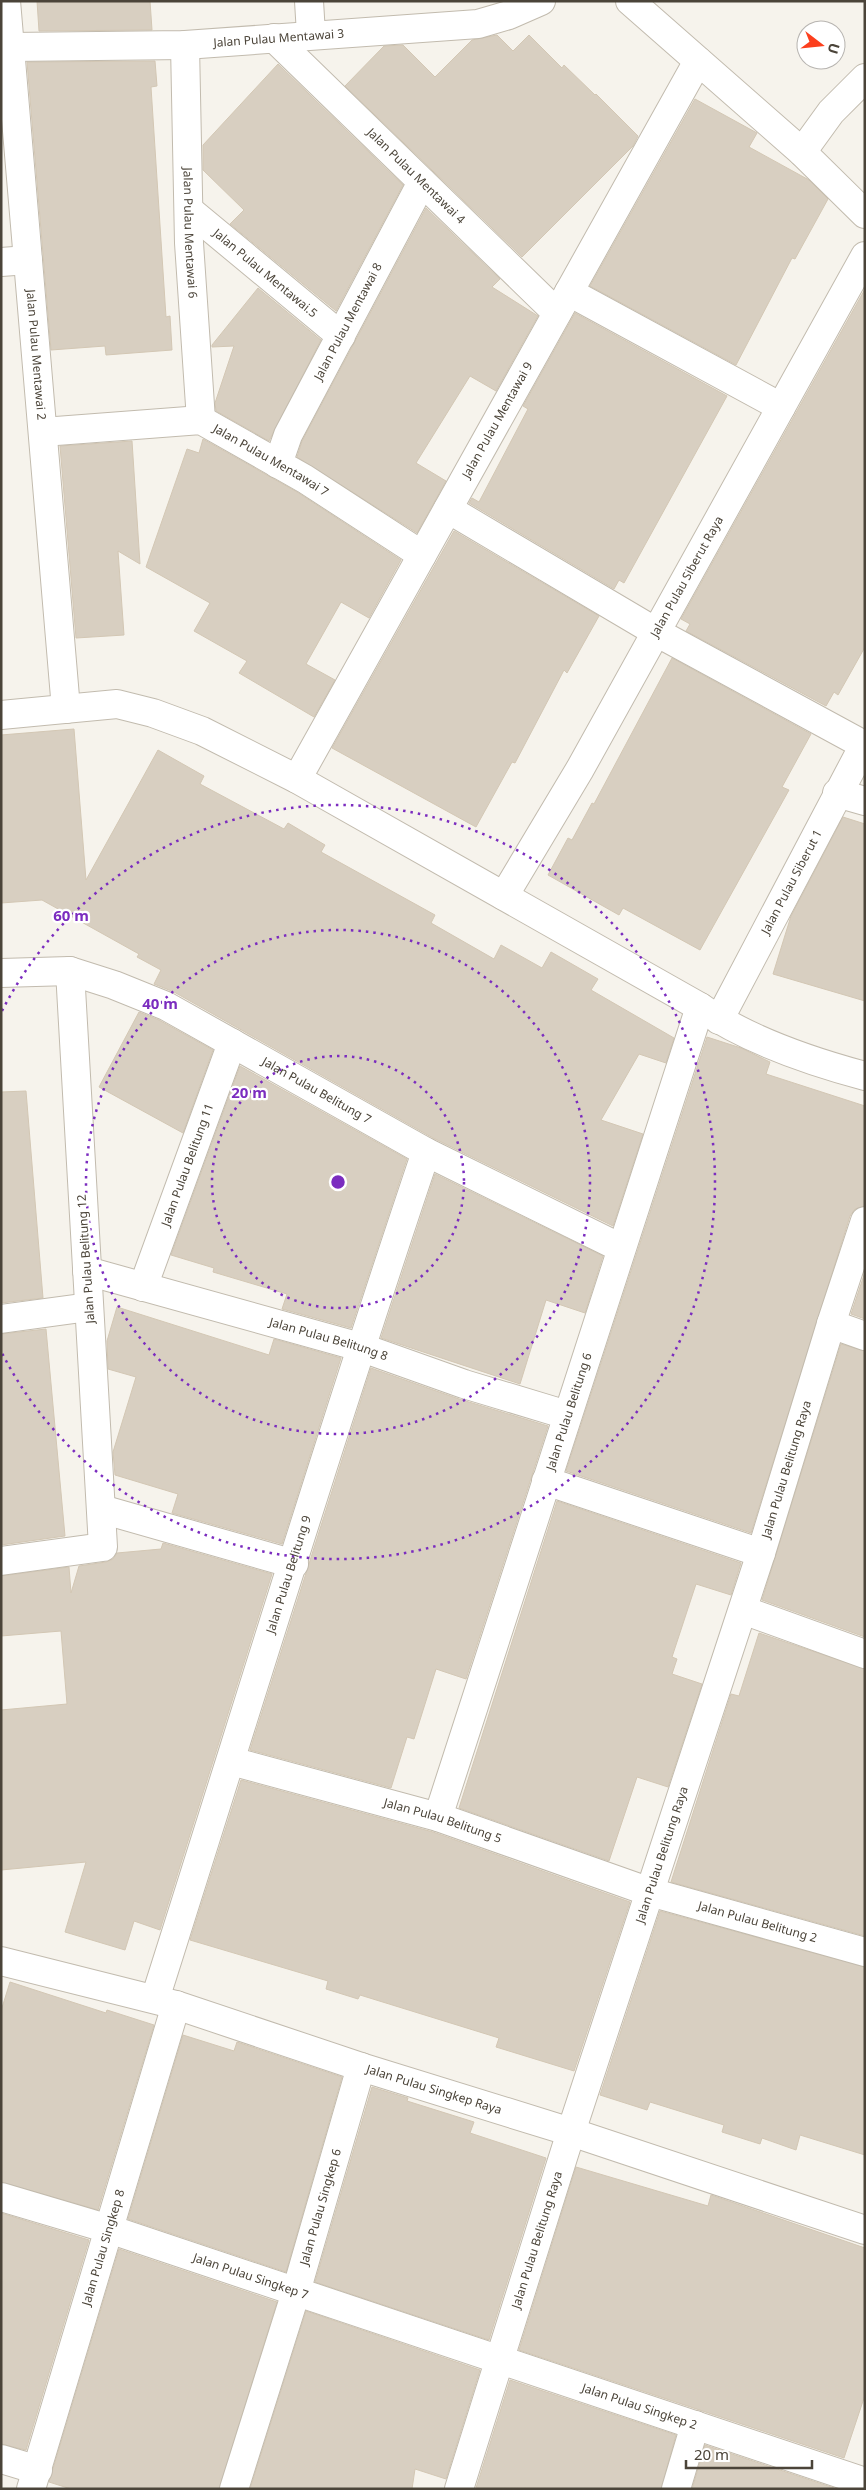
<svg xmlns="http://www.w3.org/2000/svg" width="866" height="2490" viewBox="0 0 866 2490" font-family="'Noto Sans',sans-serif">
<rect width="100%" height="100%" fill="#f6f3ec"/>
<g fill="#d8cfc1" stroke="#d3c7b4">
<path d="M37,1H150L152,30L39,31Z"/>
<path d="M497,35L513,51L529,35L562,68L564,65L595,95L596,94L638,136L633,146L522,257L345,86L384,46L403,45L435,77L472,40Z"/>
<path d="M155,61L157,86L151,87L166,317L170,316L172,350L106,355L105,346L51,350L27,62Z"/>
<path d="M278,64L403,185L336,311L230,224L244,210L203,170V145Z"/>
<path d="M695,99L757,133L749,147L809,180L828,199L795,259L792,258L736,365L590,286Z"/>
<path d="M426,208L500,279L492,287L538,316L496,391L470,376L416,463L446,481L417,533L297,457L302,441Z"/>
<path d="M258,288L321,340L269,441L216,411L215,403L234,346L212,347V345Z"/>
<path d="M865,289V647L838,695L834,692L826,706L686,631L690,624L681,619Z"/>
<path d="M575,313L727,396L624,583L619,580L614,589L469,503L472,498L479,502L528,409L523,406Z"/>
<path d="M203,439L297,492L401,560L369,618L341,602L306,664L335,680L314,717L239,673L247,661L194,631L210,603L146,567L187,449L199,453Z"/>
<path d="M132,441L140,564L118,551L124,635L76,638L60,446Z"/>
<path d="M454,531L599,616L567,673L564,670L515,763L512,762L476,827L332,748Z"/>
<path d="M672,658L811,734L782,787L789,790L700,950L623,908L619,915L548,875L568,838L572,840L592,803L594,804Z"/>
<path d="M74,729L86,880L158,750L204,776L200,784L284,829L288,823L325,845L321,852L435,915L431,923L494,959L501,945L542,968L551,952L598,979L591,990L674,1038L666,1063L639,1054L601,1120L643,1134L613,1226L433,1138L174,992L154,984L161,970L137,957L139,954L42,900L1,903V735Z"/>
<path d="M843,817L865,824V1001L773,974L791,916Z"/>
<path d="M139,1012L159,1020L213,1050L183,1133L99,1087Z"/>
<path d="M707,1037L741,1048L770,1062L766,1074L865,1106V1206L855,1209L850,1216L751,1533L566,1471Z"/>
<path d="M240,1066L407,1159L351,1328L282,1309L287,1294L213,1272L214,1268L171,1255Z"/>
<path d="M26,1091L43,1298L1,1303V1092Z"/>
<path d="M435,1174L603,1256L585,1313L546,1300L520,1384L381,1338Z"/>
<path d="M865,1272V1319L851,1314Z"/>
<path d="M117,1307L269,1355L274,1339L341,1358L282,1544L172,1513L178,1494L115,1475L113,1452L136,1377L108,1369L107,1341Z"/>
<path d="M46,1329L65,1536L1,1545V1334Z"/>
<path d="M841,1344L865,1351V1637L762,1600Z"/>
<path d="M371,1368L459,1399L548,1426L466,1679L436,1669L414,1739L407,1737L391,1788L250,1750Z"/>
<path d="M557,1501L741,1563L731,1595L696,1584L672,1657L677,1659L672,1674L702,1684L668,1787L637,1777L609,1861L459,1808Z"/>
<path d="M163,1543L272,1574L160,1930L134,1921L125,1950L65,1932L86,1862L1,1870V1710L67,1704L61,1631L1,1636V1576L69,1567L71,1593L79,1566L106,1562L113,1559L117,1553L161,1549Z"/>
<path d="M759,1633L865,1669V1936L671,1882L731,1694L739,1696Z"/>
<path d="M241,1780L433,1832L630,1902L574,2071L496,2047L499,2038L360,1995L358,1999L326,1989L328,1981L190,1940Z"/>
<path d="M660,1911L865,1967V2155L800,2135L796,2150L762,2138L760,2144L722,2132L724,2125L650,2102L647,2110L600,2095Z"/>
<path d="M10,1982L106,2013L107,2010L154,2025L98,2210L1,2182V2011Z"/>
<path d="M183,2035L234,2051L237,2042L342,2077L286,2272L128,2219Z"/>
<path d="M372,2087L408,2098L407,2101L474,2122L470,2133L546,2158L489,2340L315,2282Z"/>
<path d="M576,2167L708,2206L711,2195L865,2248V2395L844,2458L519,2350Z"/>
<path d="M1,2213L89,2240L26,2450L1,2444Z"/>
<path d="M119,2249L277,2302L219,2489H71L49,2482Z"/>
<path d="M306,2311L480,2370L446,2479L415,2469L412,2489H250Z"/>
<path d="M510,2380L676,2435L661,2489L476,2488Z"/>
<path d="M705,2445L834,2488V2489H692Z"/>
</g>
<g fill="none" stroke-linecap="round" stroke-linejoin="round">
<defs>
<g id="street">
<path id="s1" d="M6,1L66,709"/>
<path d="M309,1L311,34"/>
<path d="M630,1L802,152L865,214"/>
<path id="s2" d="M274,38L557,313"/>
<path id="s3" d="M185,45L189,243L201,420"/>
<path id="s4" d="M10,47L185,45L478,24L509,15L541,1"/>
<path d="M802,152L831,112L865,78"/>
<path id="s5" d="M189,210L341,336"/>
<path d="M1,262L28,260"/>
<path d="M569,292L781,407"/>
<path id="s6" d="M43,432L201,420L305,479L422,555"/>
<path id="s7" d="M278,464L288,435L422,182"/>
<path d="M448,509L656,632L864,745"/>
<path d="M1,715L117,704L153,713L202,731L297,779L700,1007C747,1040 809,1061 865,1076"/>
<path id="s8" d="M297,779L698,61"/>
<path d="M837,793L865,801"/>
<path id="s9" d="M504,896L580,769L865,256"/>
<path id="s10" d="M1,973L70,971L114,985L166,1006L426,1152L621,1248"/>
<path id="s11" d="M719,1020L865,743"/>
<path id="s12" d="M87,1271L360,1347L464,1384L567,1415"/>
<path id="s13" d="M143,1287L232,1043"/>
<path d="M1,1319L89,1307"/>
<path d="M831,1324L865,1336"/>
<path d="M546,1481L761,1553"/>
<path d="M101,1509L294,1564"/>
<path d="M1,1561L103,1547L70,971"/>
<path d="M743,1610L865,1654"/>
<path id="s14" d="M231,1761L438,1817L650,1892L865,1952"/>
<path id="s15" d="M438,1817L700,1007"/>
<path id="s16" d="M1,1961L176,2005L361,2067L571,2132L865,2230"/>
<path id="s17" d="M155,1999C245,1716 331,1433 426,1152"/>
<path id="s18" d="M1,2197L109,2229L865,2482"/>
<path d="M1,2459L38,2470"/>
<path id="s19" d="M31,2489L176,2005"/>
<path id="s20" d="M234,2489L296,2292L361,2067"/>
<path id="s21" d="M459,2489L571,2132L761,1553L831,1324L865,1221"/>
<path d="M676,2489L695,2425"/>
</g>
</defs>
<use href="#street" stroke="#c2bbae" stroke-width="30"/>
<use href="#street" stroke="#fff" stroke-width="28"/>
</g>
<g fill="none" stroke="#7b2cbf" stroke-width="2.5" stroke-dasharray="2.5 5">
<circle cx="338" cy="1182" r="126"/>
<circle cx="338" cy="1182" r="252"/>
<path d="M2 1011A377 377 0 1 1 2 1353"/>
</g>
<g text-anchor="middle" stroke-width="4.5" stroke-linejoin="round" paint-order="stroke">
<g font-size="12" fill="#4b4439" stroke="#fff">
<text dy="4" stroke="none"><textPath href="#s4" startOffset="269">Jalan Pulau Mentawai 3</textPath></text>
<text dy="4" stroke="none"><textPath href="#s2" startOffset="198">Jalan Pulau Mentawai 4</textPath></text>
<text dy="4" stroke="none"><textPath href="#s3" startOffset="188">Jalan Pulau Mentawai 6</textPath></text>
<text dy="4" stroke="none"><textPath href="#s5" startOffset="99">Jalan Pulau Mentawai.5</textPath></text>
<text dy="4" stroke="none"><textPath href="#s7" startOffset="159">Jalan Pulau Mentawai 8</textPath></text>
<text dy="4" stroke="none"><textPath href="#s1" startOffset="355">Jalan Pulau Mentawai 2</textPath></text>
<text dy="4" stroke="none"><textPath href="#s8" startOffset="411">Jalan Pulau Mentawai 9</textPath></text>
<text dy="4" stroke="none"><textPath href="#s6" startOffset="239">Jalan Pulau Mentawai 7</textPath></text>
<text dy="4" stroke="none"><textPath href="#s9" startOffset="368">Jalan Pulau Siberut Raya</textPath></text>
<text dy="4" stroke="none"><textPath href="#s11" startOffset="156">Jalan Pulau Siberut 1</textPath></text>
<text dy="4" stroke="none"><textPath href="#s10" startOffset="344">Jalan Pulau Belitung 7</textPath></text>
<text dy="4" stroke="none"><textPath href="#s13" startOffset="130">Jalan Pulau Belitung 11</textPath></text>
<text transform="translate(86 1259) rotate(-94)" y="4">Jalan Pulau Belitung 12</text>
<text dy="4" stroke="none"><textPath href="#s12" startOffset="251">Jalan Pulau Belitung 8</textPath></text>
<text dy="4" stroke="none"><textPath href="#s15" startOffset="426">Jalan Pulau Belitung 6</textPath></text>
<text dy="4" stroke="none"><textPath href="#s21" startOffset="1071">Jalan Pulau Belitung Raya</textPath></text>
<text dy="4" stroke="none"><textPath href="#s17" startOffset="445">Jalan Pulau Belitung 9</textPath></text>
<text dy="4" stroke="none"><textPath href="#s14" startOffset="220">Jalan Pulau Belitung 5</textPath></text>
<text dy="4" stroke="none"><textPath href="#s21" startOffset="666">Jalan Pulau Belitung Raya</textPath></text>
<text dy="4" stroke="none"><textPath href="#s14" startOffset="551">Jalan Pulau Belitung 2</textPath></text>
<text dy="4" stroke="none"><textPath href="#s16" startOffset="452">Jalan Pulau Singkep Raya</textPath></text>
<text dy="4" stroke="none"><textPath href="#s20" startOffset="295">Jalan Pulau Singkep 6</textPath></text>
<text dy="4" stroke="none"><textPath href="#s21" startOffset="261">Jalan Pulau Belitung Raya</textPath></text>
<text dy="4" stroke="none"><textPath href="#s19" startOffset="252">Jalan Pulau Singkep 8</textPath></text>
<text dy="4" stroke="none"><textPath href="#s18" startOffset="262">Jalan Pulau Singkep 7</textPath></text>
<text dy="4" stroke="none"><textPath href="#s18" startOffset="672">Jalan Pulau Singkep 2</textPath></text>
</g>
</g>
<circle cx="338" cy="1182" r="8" fill="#7b2cbf" stroke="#fff" stroke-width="2.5"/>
<g font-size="15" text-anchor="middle" font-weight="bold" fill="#7b2cbf" stroke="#fff" stroke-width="4.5" stroke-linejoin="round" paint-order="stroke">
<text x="71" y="921">60 m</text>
<text x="160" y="1009">40 m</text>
<text x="249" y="1098">20 m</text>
</g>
<rect width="866" height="2490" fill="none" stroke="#4b4439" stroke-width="5"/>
<g transform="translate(821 45) rotate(106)"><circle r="24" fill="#ffffff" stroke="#b7b4b0"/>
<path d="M0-4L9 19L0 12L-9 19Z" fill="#fc3f1d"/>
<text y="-8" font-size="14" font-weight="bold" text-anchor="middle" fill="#4b4439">U</text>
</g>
<path d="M686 2460v8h126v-8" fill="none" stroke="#4b4439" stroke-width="2.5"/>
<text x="694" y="2460" font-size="15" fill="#4b4439" stroke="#ffffff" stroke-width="4" paint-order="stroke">20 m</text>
</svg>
